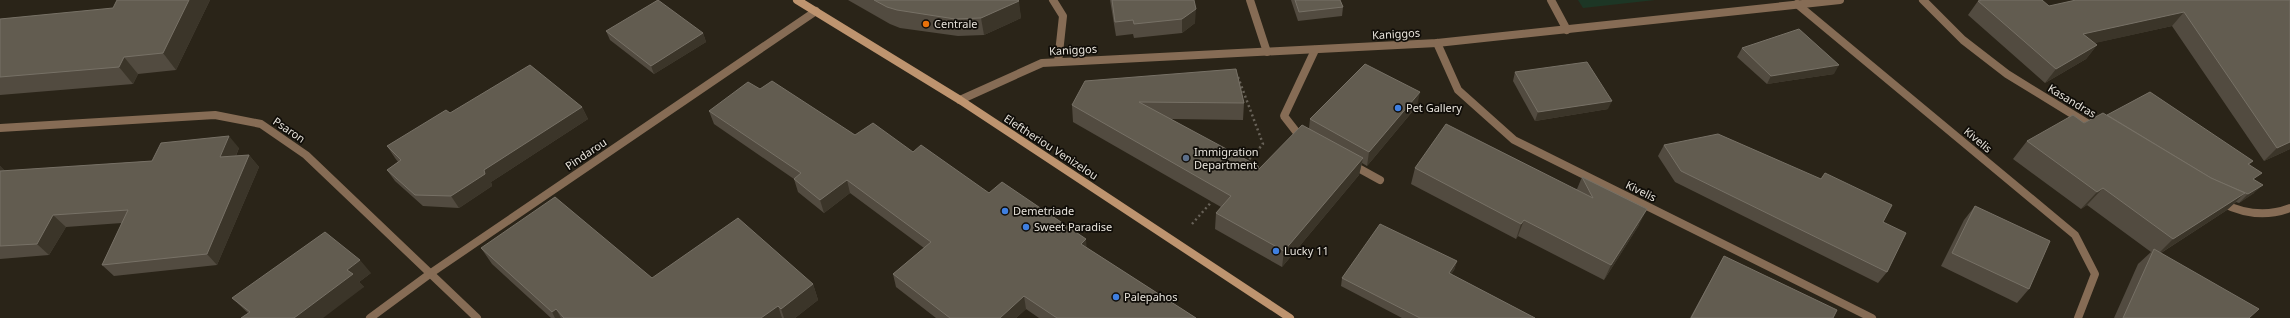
<svg xmlns="http://www.w3.org/2000/svg" width="2290" height="318" viewBox="0 0 2290 318" font-family="'Noto Sans',sans-serif">
<rect width="100%" height="100%" fill="#2a2418"/>
<path fill="#1d3625" d="M1578,0H1655L1583,8Z"/>
<g fill="none" stroke-linecap="round" stroke-linejoin="round">
<g stroke="#686258" stroke-width="2.5" stroke-dasharray="2 3" stroke-linecap="butt">
<path d="M1238,77L1263,144L1246,163"/>
<path d="M1192,224L1214,199"/>
</g>
<g stroke="#866c55" stroke-width="8">
<path d="M1053,0L1063,16L1058,62"/>
<path d="M1304,137L1298,134L1284,116L1315,50"/>
<path d="M1351,164L1380,180"/>
</g>
<g stroke="#866c55" stroke-width="8">
<path d="M1250,0L1267,52"/>
<path d="M1551,0L1567,30"/>
<path d="M1923,0L1963,40L2007,74L2095,128"/>
<path d="M1797,4L2075,235L2095,274L2078,318"/>
<path d="M1437,43L1458,90L1514,140L1872,318"/>
<path d="M0,128L215,115L261,124L306,155L477,318"/>
<path d="M2222,203C2244,214 2267,217 2290,208"/>
<path d="M370,318L431,273L816,11"/>
</g>
<path stroke="#866c55" stroke-width="8" d="M960,100L1042,63L1437,43L1840,0"/>
<path stroke="#be946f" stroke-width="8" d="M797,0L960,100L1290,318"/>
</g>
<g fill="#524b40">
<path d="M210,0L176,70L138,74L133,84L0,95V19Z"/>
<path d="M848,0H1018L1021,18L984,35L958,36L900,28L890,24Z"/>
<path d="M1110,0H1194L1195,23L1182,33L1134,38L1133,34L1116,36Z"/>
<path d="M1291,0H1340L1343,7L1342,16L1298,21Z"/>
<path d="M2290,0V149L2264,161L2172,26L2094,43L2097,45L2086,59L2045,83L1968,15L1978,1L2049,6Z"/>
<path d="M606,31L703,33L706,42L654,74L610,40Z"/>
<path d="M1742,48L1834,74L1767,84L1737,57Z"/>
<path d="M1236,69L1244,103L1243,120L1171,119L1259,169L1309,128L1310,119L1417,106L1367,166L1362,163L1359,175L1282,267L1215,229L1216,213L1221,207L1073,122L1072,105Z"/>
<path d="M1515,72L1608,109L1535,121L1513,81Z"/>
<path d="M760,89L855,135L913,152L989,193L1087,248L1196,318H1039L1026,309L1016,318H936L896,287L893,274L924,248L850,193L824,213L798,192L794,179L714,124L709,111Z"/>
<path d="M582,107L588,119L491,182L492,186L459,208L423,206L395,181L387,170L398,162L395,158L387,146L450,113Z"/>
<path d="M2107,115L2253,161L2249,165L2254,180V193L2239,203L2236,202L2227,210L2161,253L2249,318H2114L2138,264L2151,252L2087,205L2081,209L2013,159L2027,141Z"/>
<path d="M1664,145L1883,222L1887,272L1878,283L1675,182L1658,156Z"/>
<path d="M239,148L236,156L249,155L259,167L217,265L114,276L102,265L122,223L66,227L49,255L0,259V166L5,171L152,161Z"/>
<path d="M1415,168L1577,189L1582,177L1639,225L1604,280L1518,236L1516,239L1411,184Z"/>
<path d="M1975,206L2029,289L2017,303L1941,266L1964,220Z"/>
<path d="M481,248L652,278L813,284L818,300L795,318H551L492,264Z"/>
<path d="M1724,256L1833,318H1690Z"/>
<path d="M1457,261L1454,270L1451,274L1535,318H1402L1341,286L1342,278Z"/>
<path d="M371,273L359,282L364,287L248,313L232,298Z"/>
</g>
<g fill="#3b3529">
<path d="M189,0H210L176,70L163,53Z"/>
<path d="M1019,1L1021,18L984,35L981,18Z"/>
<path d="M1196,9L1195,23L1182,33V19Z"/>
<path d="M2184,12L2172,26L2073,48L2083,34Z"/>
<path d="M703,33L706,42L654,74L651,66Z"/>
<path d="M2097,45L2086,59L2045,83L2056,69Z"/>
<path d="M124,57L138,74L133,84L119,67Z"/>
<path d="M1839,65L1834,74L1767,84L1771,76Z"/>
<path d="M1420,92L1417,106L1367,166L1369,152Z"/>
<path d="M1612,101L1608,109L1535,121L1538,112Z"/>
<path d="M582,107L588,119L491,182L492,186L459,208L451,196L484,170Z"/>
<path d="M229,136L239,148L230,169L220,157Z"/>
<path d="M2290,142V149L2264,161L2277,148Z"/>
<path d="M249,155L259,167L217,265L207,254Z"/>
<path d="M1363,158L1359,175L1282,267L1284,251Z"/>
<path d="M0,166L12,178L0,175Z"/>
<path d="M847,180L850,193L824,213L820,200Z"/>
<path d="M2263,185L2254,193L2239,203L2248,194Z"/>
<path d="M2103,188L2087,205L2081,209L2097,192Z"/>
<path d="M2245,193L2227,210L2156,256L2173,239Z"/>
<path d="M1647,209L1639,225L1604,280L1611,265Z"/>
<path d="M53,215L66,227L49,255L37,244Z"/>
<path d="M1524,220L1518,236L1516,239L1521,224Z"/>
<path d="M1086,239L1087,252L1081,244Z"/>
<path d="M360,260L371,273L359,282L364,287L323,318H294L347,270Z"/>
<path d="M1457,261L1454,270L1447,281L1449,273Z"/>
<path d="M813,284L818,300L795,318H784L781,309Z"/>
<path d="M1024,296L1026,309L1016,318H1000Z"/>
<path d="M778,306L782,318H761Z"/>
<path d="M556,309L561,318H555L552,312Z"/>
</g>
<g fill="#625c50" stroke="#777166">
<path d="M117,0H189L163,53L124,57L119,67L0,77V19L113,8Z"/>
<path d="M658,0L703,33L651,66L606,31Z"/>
<path d="M874,0H1018L1019,1L981,18L955,19L897,10L887,7Z"/>
<path d="M1112,0H1194L1196,9L1182,19L1134,24L1133,20L1115,22Z"/>
<path d="M1295,0H1340L1343,7L1299,12Z"/>
<path d="M1982,0H2042L2049,6L2076,0H2290V142L2277,148L2184,12L2083,34L2097,45L2056,69L1978,1Z"/>
<path d="M1799,29L1839,65L1771,76L1742,48Z"/>
<path d="M1587,62L1612,101L1538,112L1515,72Z"/>
<path d="M1365,64L1420,92L1369,152L1310,119Z"/>
<path d="M530,65L582,107L484,170L485,174L451,196L415,195L387,170L401,160L387,146L446,110L450,113Z"/>
<path d="M1236,69L1244,103L1139,102L1258,166L1259,169L1302,125L1363,158L1284,251L1216,213L1231,196L1072,105L1085,81Z"/>
<path d="M772,81L855,135L873,123L913,152L921,145L989,193L1002,182L1086,239L1081,244L1196,318H1057L1024,296L1000,318H950L893,274L931,242L847,180L820,200L794,179L801,173L709,111L748,82L760,89Z"/>
<path d="M2150,92L2253,161L2248,164L2262,173L2253,179L2263,185L2248,194L2220,182L2211,178L2107,115Z"/>
<path d="M2103,113L2211,178L2245,193L2173,239L2103,188L2097,192L2027,141L2073,115L2084,123Z"/>
<path d="M1446,124L1593,198L1582,177L1647,209L1611,265L1524,220L1521,224L1415,168Z"/>
<path d="M1718,134L1821,179L1825,173L1892,205L1883,222L1906,233L1887,272L1681,171L1664,145Z"/>
<path d="M229,136L220,157L249,155L207,254L102,265L128,210L53,215L37,244L0,246V171L152,161L161,143Z"/>
<path d="M555,197L652,278L738,218L813,284L781,309L778,306L761,318H564L556,309L552,312L481,248Z"/>
<path d="M1975,206L2050,241L2029,289L1952,253Z"/>
<path d="M1380,224L1457,261L1449,273L1535,318H1420L1342,278Z"/>
<path d="M325,232L360,260L347,270L353,274L294,318H241L250,312L232,298Z"/>
<path d="M2154,249L2259,309L2249,318H2123Z"/>
<path d="M1724,256L1837,310L1833,318H1691Z"/>
</g>
<circle fill="#e8710a" stroke="#100d08" stroke-width="1.5" cx="926" cy="24" r="4"/>
<g fill="#3f7fe0" stroke="#100d08" stroke-width="1.5">
<circle cx="1398" cy="108" r="4"/>
<circle cx="1005" cy="211" r="4"/>
<circle cx="1026" cy="227" r="4"/>
<circle cx="1276" cy="251" r="4"/>
<circle cx="1116" cy="297" r="4"/>
</g>
<circle fill="#5c6f8a" stroke="#100d08" stroke-width="1.5" cx="1186" cy="158" r="4"/>
<g text-anchor="middle" stroke-width="3.5" stroke-linejoin="round" paint-order="stroke">
<g font-size="11" fill="#e7e3db" stroke="#100d08" text-anchor="start">
<text x="934" y="28">Centrale</text>
<text x="1406" y="112">Pet Gallery</text>
<text x="1194" y="156">Immigration<tspan x="1194" dy="13">Department</tspan></text>
<text x="1013" y="215">Demetriade</text>
<text x="1034" y="231">Sweet Paradise</text>
<text x="1284" y="255">Lucky 11</text>
<text x="1124" y="301">Palepahos</text>
</g>
<g font-size="11" fill="#e7e3db" stroke="#100d08">
<text transform="translate(1396 34) rotate(-3)" y="4">Kaniggos</text>
<text transform="translate(1073 50) rotate(-3)" y="4">Kaniggos</text>
<text transform="translate(2072 101) rotate(31)" y="4">Kasandras</text>
<text transform="translate(289 130) rotate(34)" y="4">Psaron</text>
<text transform="translate(1978 140) rotate(40)" y="4">Kivelis</text>
<text transform="translate(1051 147) rotate(33)" y="4">Eleftheriou Venizelou</text>
<text transform="translate(586 154) rotate(-34)" y="4">Pindarou</text>
<text transform="translate(1641 191) rotate(26)" y="4">Kivelis</text>
</g>
</g>
</svg>
